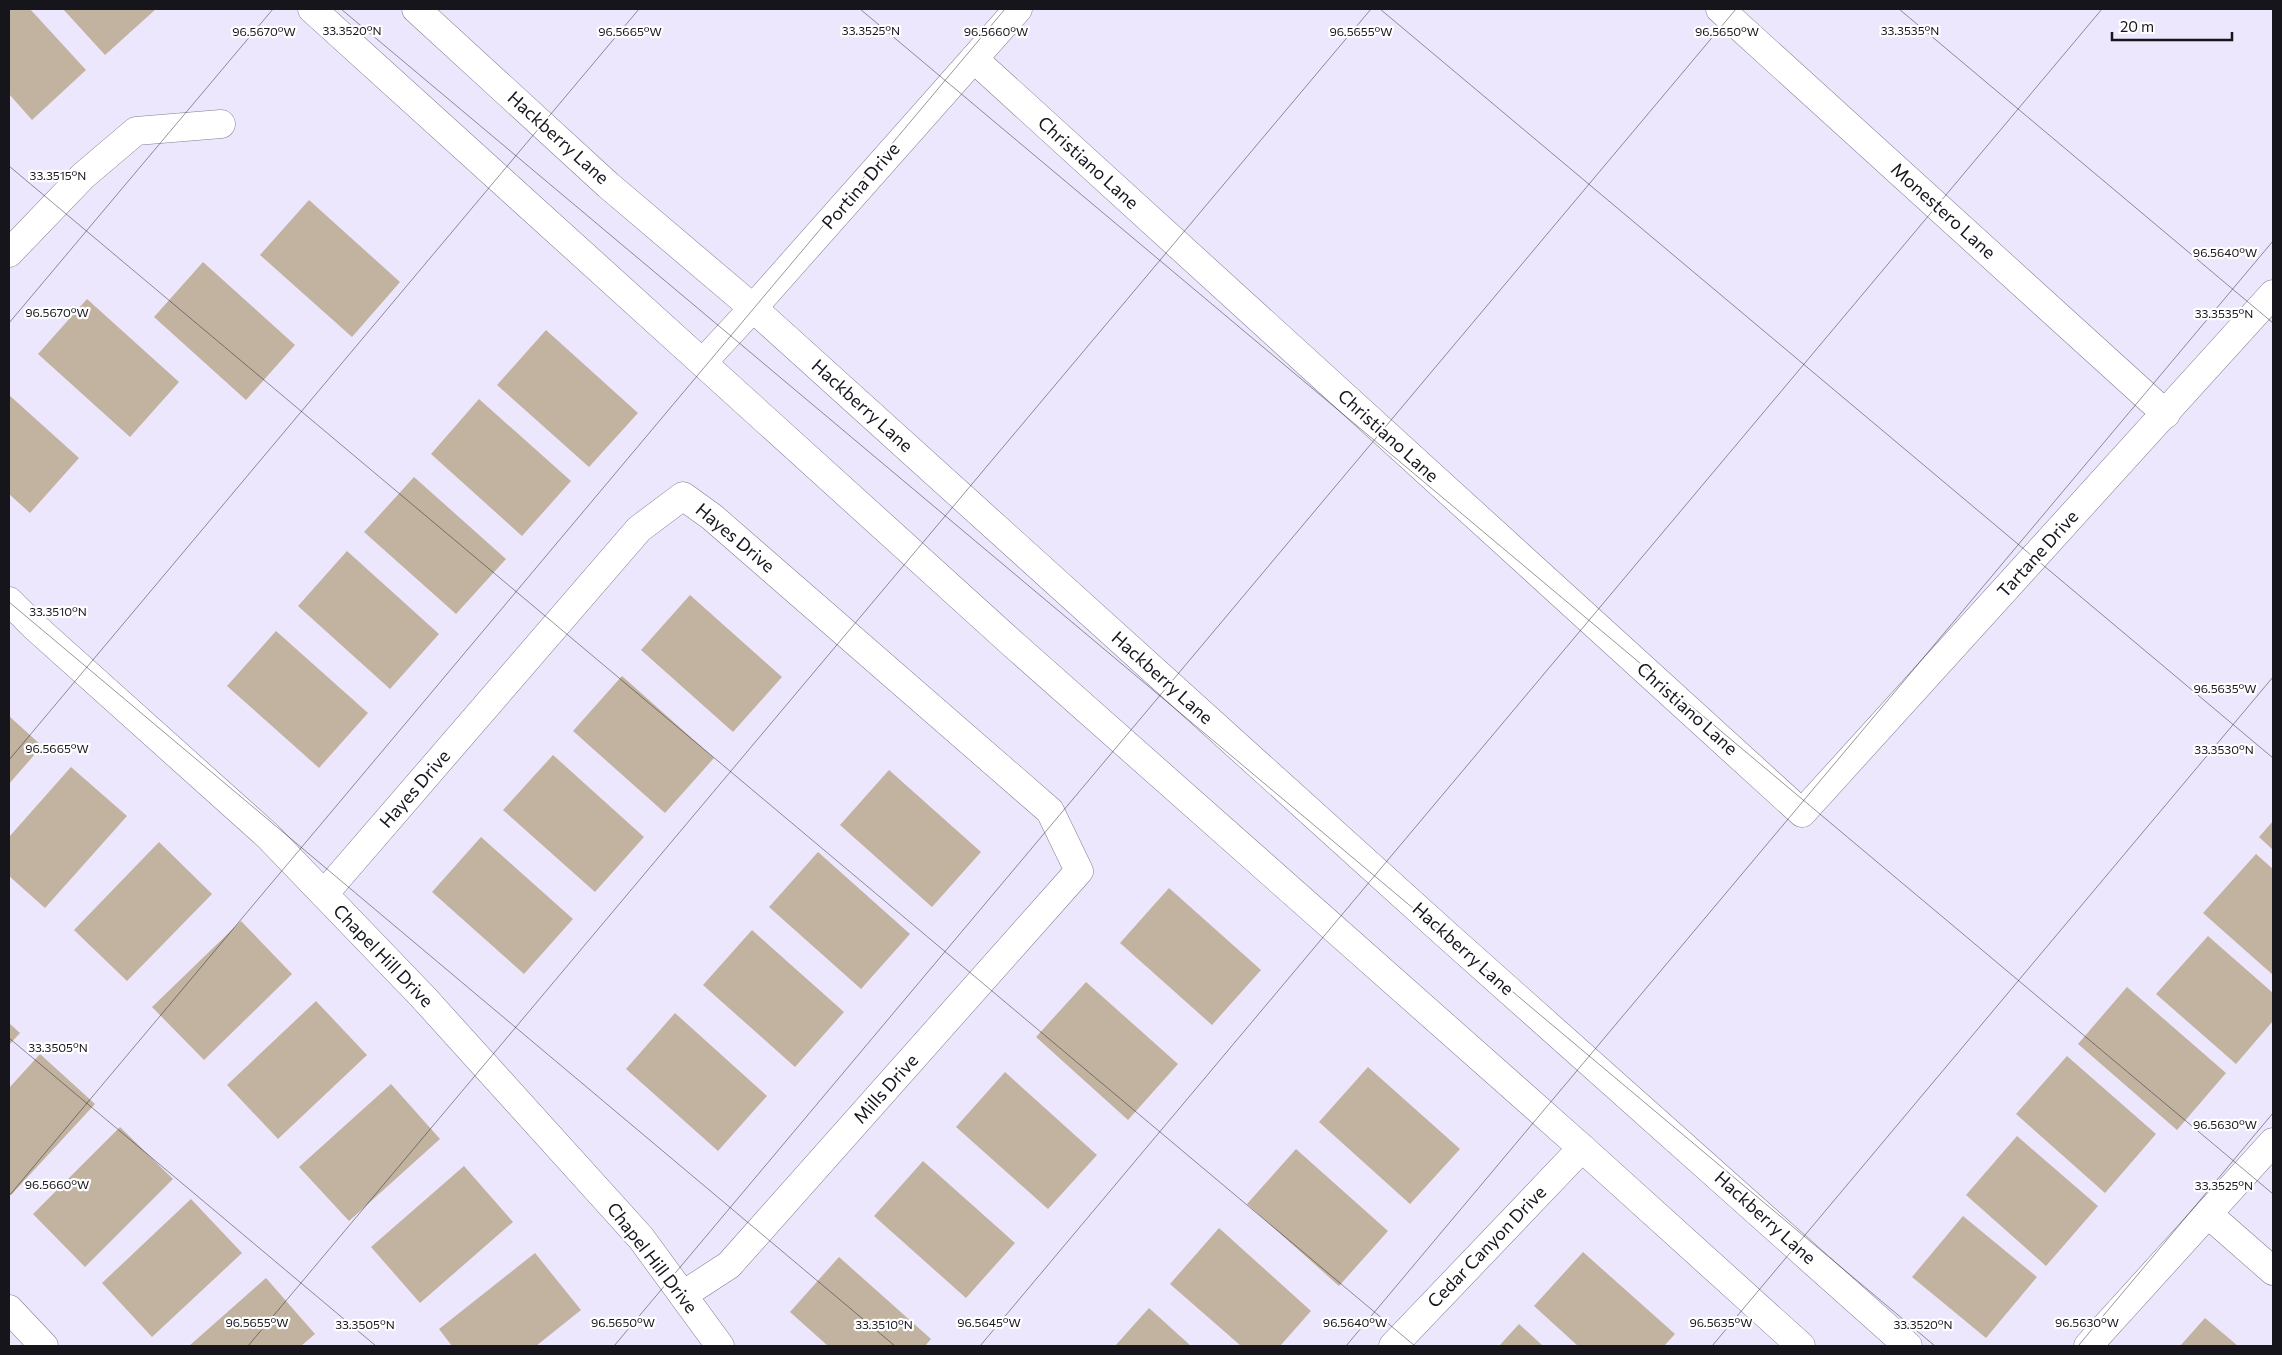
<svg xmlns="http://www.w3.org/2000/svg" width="2282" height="1355" viewBox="0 0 2282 1355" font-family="Commissioner,sans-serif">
<rect width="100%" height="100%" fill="#ede7fd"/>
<g fill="#c2b3a1">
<path d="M9,9H30L86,70L32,120L9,94Z"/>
<path d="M63,9H156L105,55Z"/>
<path d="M309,200L400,282L352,337L260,255Z"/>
<path d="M203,262L295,345L246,400L154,317Z"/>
<path d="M87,299L179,382L130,437L38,354Z"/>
<path d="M546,330L638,413L589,467L497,385Z"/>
<path d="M9,395L79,458L30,513L9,494Z"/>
<path d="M479,399L571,481L522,536L431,454Z"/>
<path d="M414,477L506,559L456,614L364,532Z"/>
<path d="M347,551L439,634L390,689L298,606Z"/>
<path d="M690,595L782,677L733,732L641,650Z"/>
<path d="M276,631L368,713L319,768L227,686Z"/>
<path d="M622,676L714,758L665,813L573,731Z"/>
<path d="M9,716L42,746L9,784Z"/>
<path d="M553,755L644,837L595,892L503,810Z"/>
<path d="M71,767L127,816L45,908L9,876V837Z"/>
<path d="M889,770L981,852L932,907L840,825Z"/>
<path d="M2273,821V850L2259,837Z"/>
<path d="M481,837L573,919L524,974L432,892Z"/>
<path d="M159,842L212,894L127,981L74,930Z"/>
<path d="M818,852L910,934L861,989L769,907Z"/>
<path d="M2256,854L2273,869V975L2203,913Z"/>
<path d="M1169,888L1261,970L1212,1025L1120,943Z"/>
<path d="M241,921L292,974L204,1060L152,1007Z"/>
<path d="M752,930L844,1012L795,1067L703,985Z"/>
<path d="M2208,936L2273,993V1021L2236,1064L2156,994Z"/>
<path d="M1086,982L1178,1064L1128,1120L1036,1037Z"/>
<path d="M2127,987L2226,1073L2177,1130L2078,1044Z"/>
<path d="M316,1001L367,1055L278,1139L227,1085Z"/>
<path d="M675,1013L767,1096L718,1151L626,1069Z"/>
<path d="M9,1023L20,1033L9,1045Z"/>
<path d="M40,1054L95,1104L11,1195L9,1192V1088Z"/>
<path d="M2067,1056L2156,1134L2105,1193L2016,1114Z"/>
<path d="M1368,1067L1460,1149L1410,1204L1319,1122Z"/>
<path d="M1005,1072L1097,1155L1048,1209L956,1127Z"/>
<path d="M391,1084L440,1139L349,1221L299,1167Z"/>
<path d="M120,1127L173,1179L85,1267L33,1214Z"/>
<path d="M2017,1136L2098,1206L2046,1266L1966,1195Z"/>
<path d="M1296,1149L1388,1231L1339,1286L1247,1204Z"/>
<path d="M923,1161L1015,1243L966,1298L874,1216Z"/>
<path d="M464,1166L513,1222L420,1303L371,1247Z"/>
<path d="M191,1199L242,1253L152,1337L102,1283Z"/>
<path d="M1963,1216L2037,1277L1986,1338L1912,1277Z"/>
<path d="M1219,1228L1311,1311L1280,1346H1241L1170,1284Z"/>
<path d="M1583,1252L1675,1334L1664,1346H1578L1534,1306Z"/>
<path d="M535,1253L581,1310L536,1346H452L439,1329Z"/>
<path d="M839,1257L931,1339L925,1346H828L790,1312Z"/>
<path d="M266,1278L315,1334L301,1346H189Z"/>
<path d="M1149,1308L1191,1346H1115Z"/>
<path d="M2205,1318L2238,1346H2180Z"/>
<path d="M1519,1324L1543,1346H1499Z"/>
</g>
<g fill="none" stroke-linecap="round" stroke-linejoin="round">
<defs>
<g id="street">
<path d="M1720,9L2166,414"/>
<path d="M974,59L1802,813L2273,294"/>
<path d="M9,253L83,176L136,131L221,124"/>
<path d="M703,362L753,308L1018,9"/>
<path d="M9,601L35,627L268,836L423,997L641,1238L720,1346"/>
<path d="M324,894L639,529L683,496L712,517L1050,811L1079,871L729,1265L683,1295"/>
<path d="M2208,1214L2273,1271"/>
<path d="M9,1309L44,1346"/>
<path d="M1393,1346L1582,1148"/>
<path d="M2088,1346L2273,1142"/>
</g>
<g id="secondary">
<path d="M312,9L1014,645L1582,1148L1801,1346"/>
<path d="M416,9L608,185L753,308L1449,937L1908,1346"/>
</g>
</defs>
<use href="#street" stroke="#827c90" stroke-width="29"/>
<use href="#secondary" stroke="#827c90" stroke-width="29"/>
<use href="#street" stroke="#fff" stroke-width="28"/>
<use href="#secondary" stroke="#fff" stroke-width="28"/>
</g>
<path fill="none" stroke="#17151c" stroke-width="1" stroke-opacity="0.45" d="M341,9L1935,1346M860,9L2273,1194M1380,9L2273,758M1899,9L2273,323M9,166L1415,1346M9,323L273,9M9,602L895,1346M9,760L639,9M9,1038L376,1346M9,1196L1005,9M248,1346L1371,9M614,1346L1736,9M980,1346L2102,9M1346,1346L2273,241M1712,1346L2273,677M2078,1346L2273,1113"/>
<g text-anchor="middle" stroke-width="4.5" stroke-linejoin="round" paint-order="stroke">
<g font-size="18" fill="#17151c" stroke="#fff">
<text transform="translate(558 138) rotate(42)" y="6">Hackberry Lane</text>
<text transform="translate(1088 163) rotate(42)" y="6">Christiano Lane</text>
<text transform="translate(861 186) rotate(-49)" y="6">Portina Drive</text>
<text transform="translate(1943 211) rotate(42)" y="6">Monestero Lane</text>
<text transform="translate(862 406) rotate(42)" y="6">Hackberry Lane</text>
<text transform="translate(1388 436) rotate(42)" y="6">Christiano Lane</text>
<text transform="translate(735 538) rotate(40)" y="6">Hayes Drive</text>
<text transform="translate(2038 554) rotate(-48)" y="6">Tartane Drive</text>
<text transform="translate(1162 678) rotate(42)" y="6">Hackberry Lane</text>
<text transform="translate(1687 709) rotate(42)" y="6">Christiano Lane</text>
<text transform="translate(415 789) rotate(-49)" y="6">Hayes Drive</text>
<text transform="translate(1463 949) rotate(42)" y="6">Hackberry Lane</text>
<text transform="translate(383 956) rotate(46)" y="6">Chapel Hill Drive</text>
<text transform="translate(886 1089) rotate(-48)" y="6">Mills Drive</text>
<text transform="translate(1765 1218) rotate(42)" y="6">Hackberry Lane</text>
<text transform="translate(1487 1247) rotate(-46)" y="6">Cedar Canyon Drive</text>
<text transform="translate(652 1258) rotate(52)" y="6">Chapel Hill Drive</text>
</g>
</g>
<g font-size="12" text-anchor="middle" fill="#17151c" stroke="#fff" stroke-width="4.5" stroke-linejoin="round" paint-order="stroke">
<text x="352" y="35">33.3520°N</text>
<text x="871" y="35">33.3525°N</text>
<text x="1910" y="35">33.3535°N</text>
<text x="264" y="36">96.5670°W</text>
<text x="630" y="36">96.5665°W</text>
<text x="996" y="36">96.5660°W</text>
<text x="1361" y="36">96.5655°W</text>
<text x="1727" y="36">96.5650°W</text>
<text x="58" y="180">33.3515°N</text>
<text x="2225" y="257">96.5640°W</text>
<text x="57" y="317">96.5670°W</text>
<text x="2224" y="318">33.3535°N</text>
<text x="58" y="616">33.3510°N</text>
<text x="2225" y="693">96.5635°W</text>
<text x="57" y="753">96.5665°W</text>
<text x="2224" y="754">33.3530°N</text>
<text x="58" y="1052">33.3505°N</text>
<text x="2225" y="1129">96.5630°W</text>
<text x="57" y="1189">96.5660°W</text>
<text x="2224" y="1190">33.3525°N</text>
<text x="257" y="1327">96.5655°W</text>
<text x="623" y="1327">96.5650°W</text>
<text x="989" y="1327">96.5645°W</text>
<text x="1355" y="1327">96.5640°W</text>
<text x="1721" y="1327">96.5635°W</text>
<text x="2087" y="1327">96.5630°W</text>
<text x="365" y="1329">33.3505°N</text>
<text x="884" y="1329">33.3510°N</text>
<text x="1923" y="1329">33.3520°N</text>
</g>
<rect width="2282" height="1355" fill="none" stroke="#17151c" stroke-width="20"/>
<path d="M2112 32v8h120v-8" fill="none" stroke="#17151c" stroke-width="2.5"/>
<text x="2120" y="32" font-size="15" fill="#17151c" stroke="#ffffff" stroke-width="4" paint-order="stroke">20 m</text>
</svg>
